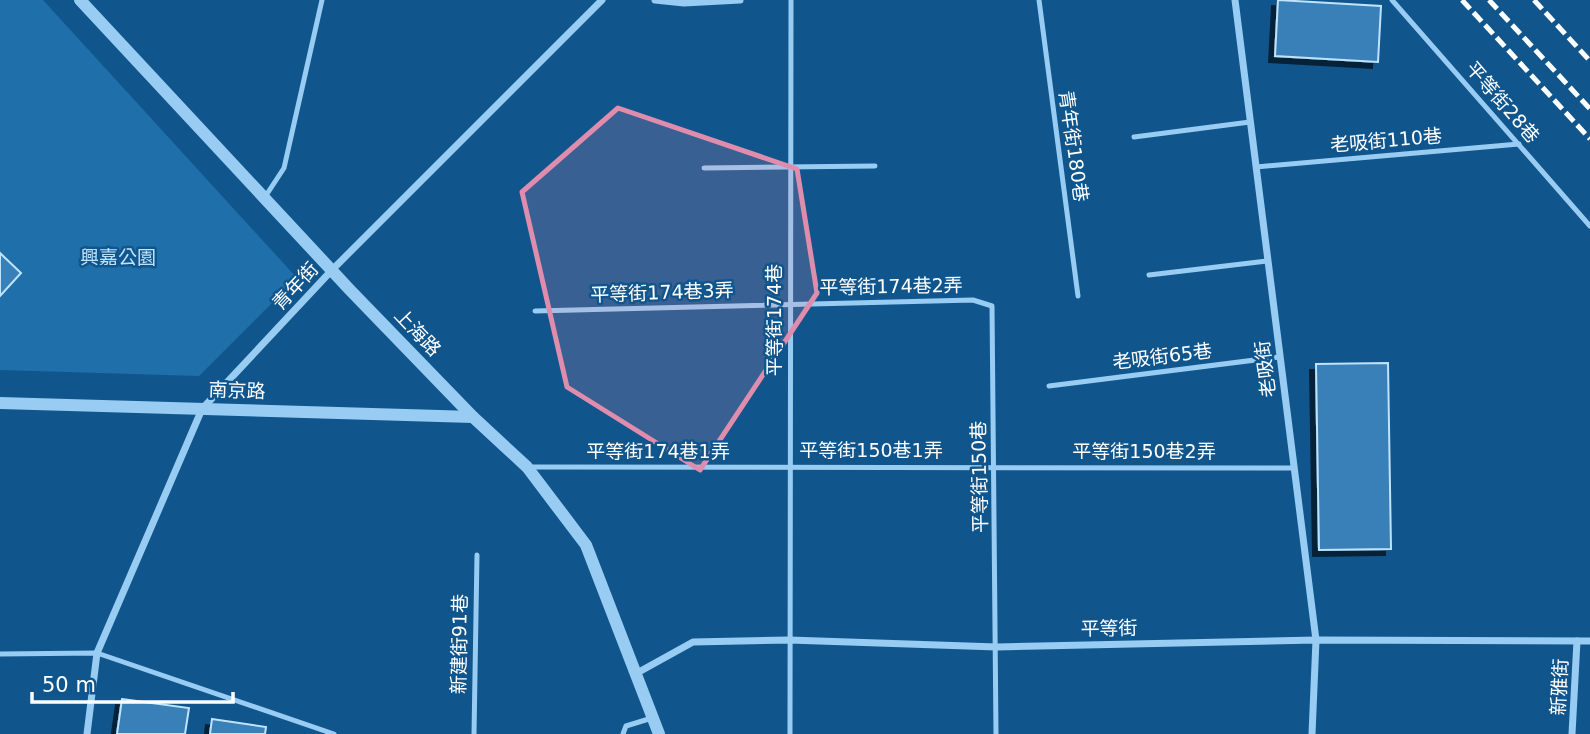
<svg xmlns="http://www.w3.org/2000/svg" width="1590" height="734" viewBox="0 0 1590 734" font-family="'DejaVu Sans','Noto Sans TC',sans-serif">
<defs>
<filter id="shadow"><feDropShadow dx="-6" dy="6" stdDeviation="0" flood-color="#0009"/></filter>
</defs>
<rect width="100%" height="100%" fill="#10568d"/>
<path fill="#1f6fab" d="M0,0H43L297,278L199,376L0,370Z"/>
<g fill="#3880b7" stroke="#bfe3fd" stroke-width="2" filter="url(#shadow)">
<path d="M1278,0L1381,6L1378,62L1275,56Z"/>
<path d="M0,253L21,273L0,296Z"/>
<path d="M1388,363L1391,549L1319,550L1316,364Z"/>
<path d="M122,699L189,708L185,734H117Z"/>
<path d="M212,719L266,727L265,734H210Z"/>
</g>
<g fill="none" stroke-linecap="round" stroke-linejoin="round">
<g stroke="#98ccf2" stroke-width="5">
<path d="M1039,0L1078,296"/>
<path d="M1392,0L1590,226"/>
<path d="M1134,137L1250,122"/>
<path d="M1256,167L1519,144"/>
<path d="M704,168L875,166"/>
<path d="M265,197L284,168L322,0"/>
<path d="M1149,275L1267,261"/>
<path d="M535,311L973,300L992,306L996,734"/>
<path d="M1049,386L1279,357"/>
<path d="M530,467L1293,468"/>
<path d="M0,654L97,653L334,734"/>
<path d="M474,734L477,555"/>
<path d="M623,734L626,726L652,718"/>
<path d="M790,734L791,0"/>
</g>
<g stroke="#98ccf2" stroke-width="7">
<path d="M655,0L684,3L740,0"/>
<path d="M1235,0L1316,640L1312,734"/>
<path d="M637,673L693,642L789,640L997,647L1316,640L1590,641"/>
<path d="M87,734L97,653L202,409L332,270L602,0"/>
<path d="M1572,734L1577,641"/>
</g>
<g stroke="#98ccf2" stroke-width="12">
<path d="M80,0L350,290L473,417L527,467L586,545L659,734"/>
<path d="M0,403L473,417"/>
</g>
<g stroke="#fff" stroke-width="5" stroke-dasharray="12 5" stroke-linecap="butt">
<path d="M1462,0L1590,139"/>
<path d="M1489,0L1590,109"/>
<path d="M1534,0L1590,61"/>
</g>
</g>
<path fill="#e08cad" fill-opacity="0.2" stroke="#e08cad" stroke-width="5" stroke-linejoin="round" d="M618,108L797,169L817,293L700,470L567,387L522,192Z"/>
<g text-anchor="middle" stroke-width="5" stroke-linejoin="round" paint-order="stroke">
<g font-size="19" fill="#fff" stroke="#10568d">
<text transform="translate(1503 102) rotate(49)" y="7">平等街28巷</text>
<text transform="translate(1386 140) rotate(-5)" y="7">老吸街110巷</text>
<text transform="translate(1074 146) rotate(82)" y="7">青年街180巷</text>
<text transform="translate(295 286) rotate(-47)" y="7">青年街</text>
<text transform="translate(891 286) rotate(-1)" y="7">平等街174巷2弄</text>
<text transform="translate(662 292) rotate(-2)" y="7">平等街174巷3弄</text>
<text transform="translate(774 320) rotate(-90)" y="7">平等街174巷</text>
<text transform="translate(418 332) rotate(46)" y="7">上海路</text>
<text transform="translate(1162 356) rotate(-7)" y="7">老吸街65巷</text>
<text transform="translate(1265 369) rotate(-97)" y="7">老吸街</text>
<text transform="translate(237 390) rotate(2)" y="7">南京路</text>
<text x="871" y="457">平等街150巷1弄</text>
<text x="658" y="458">平等街174巷1弄</text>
<text x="1144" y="458">平等街150巷2弄</text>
<text transform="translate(979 477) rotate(-91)" y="7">平等街150巷</text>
<text transform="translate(1109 628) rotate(-1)" y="7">平等街</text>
<text transform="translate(459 644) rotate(-89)" y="7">新建街91巷</text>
<text transform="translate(1559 687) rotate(-87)" y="7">新雅街</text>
</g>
<g font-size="19" fill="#bfe3fd" stroke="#10568d">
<text x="118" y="264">興嘉公園</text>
</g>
</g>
<path d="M32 692v10h201v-10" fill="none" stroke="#ffffff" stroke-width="3.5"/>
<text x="42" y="692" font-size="21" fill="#ffffff" stroke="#10568d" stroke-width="5" paint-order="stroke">50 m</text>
</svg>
